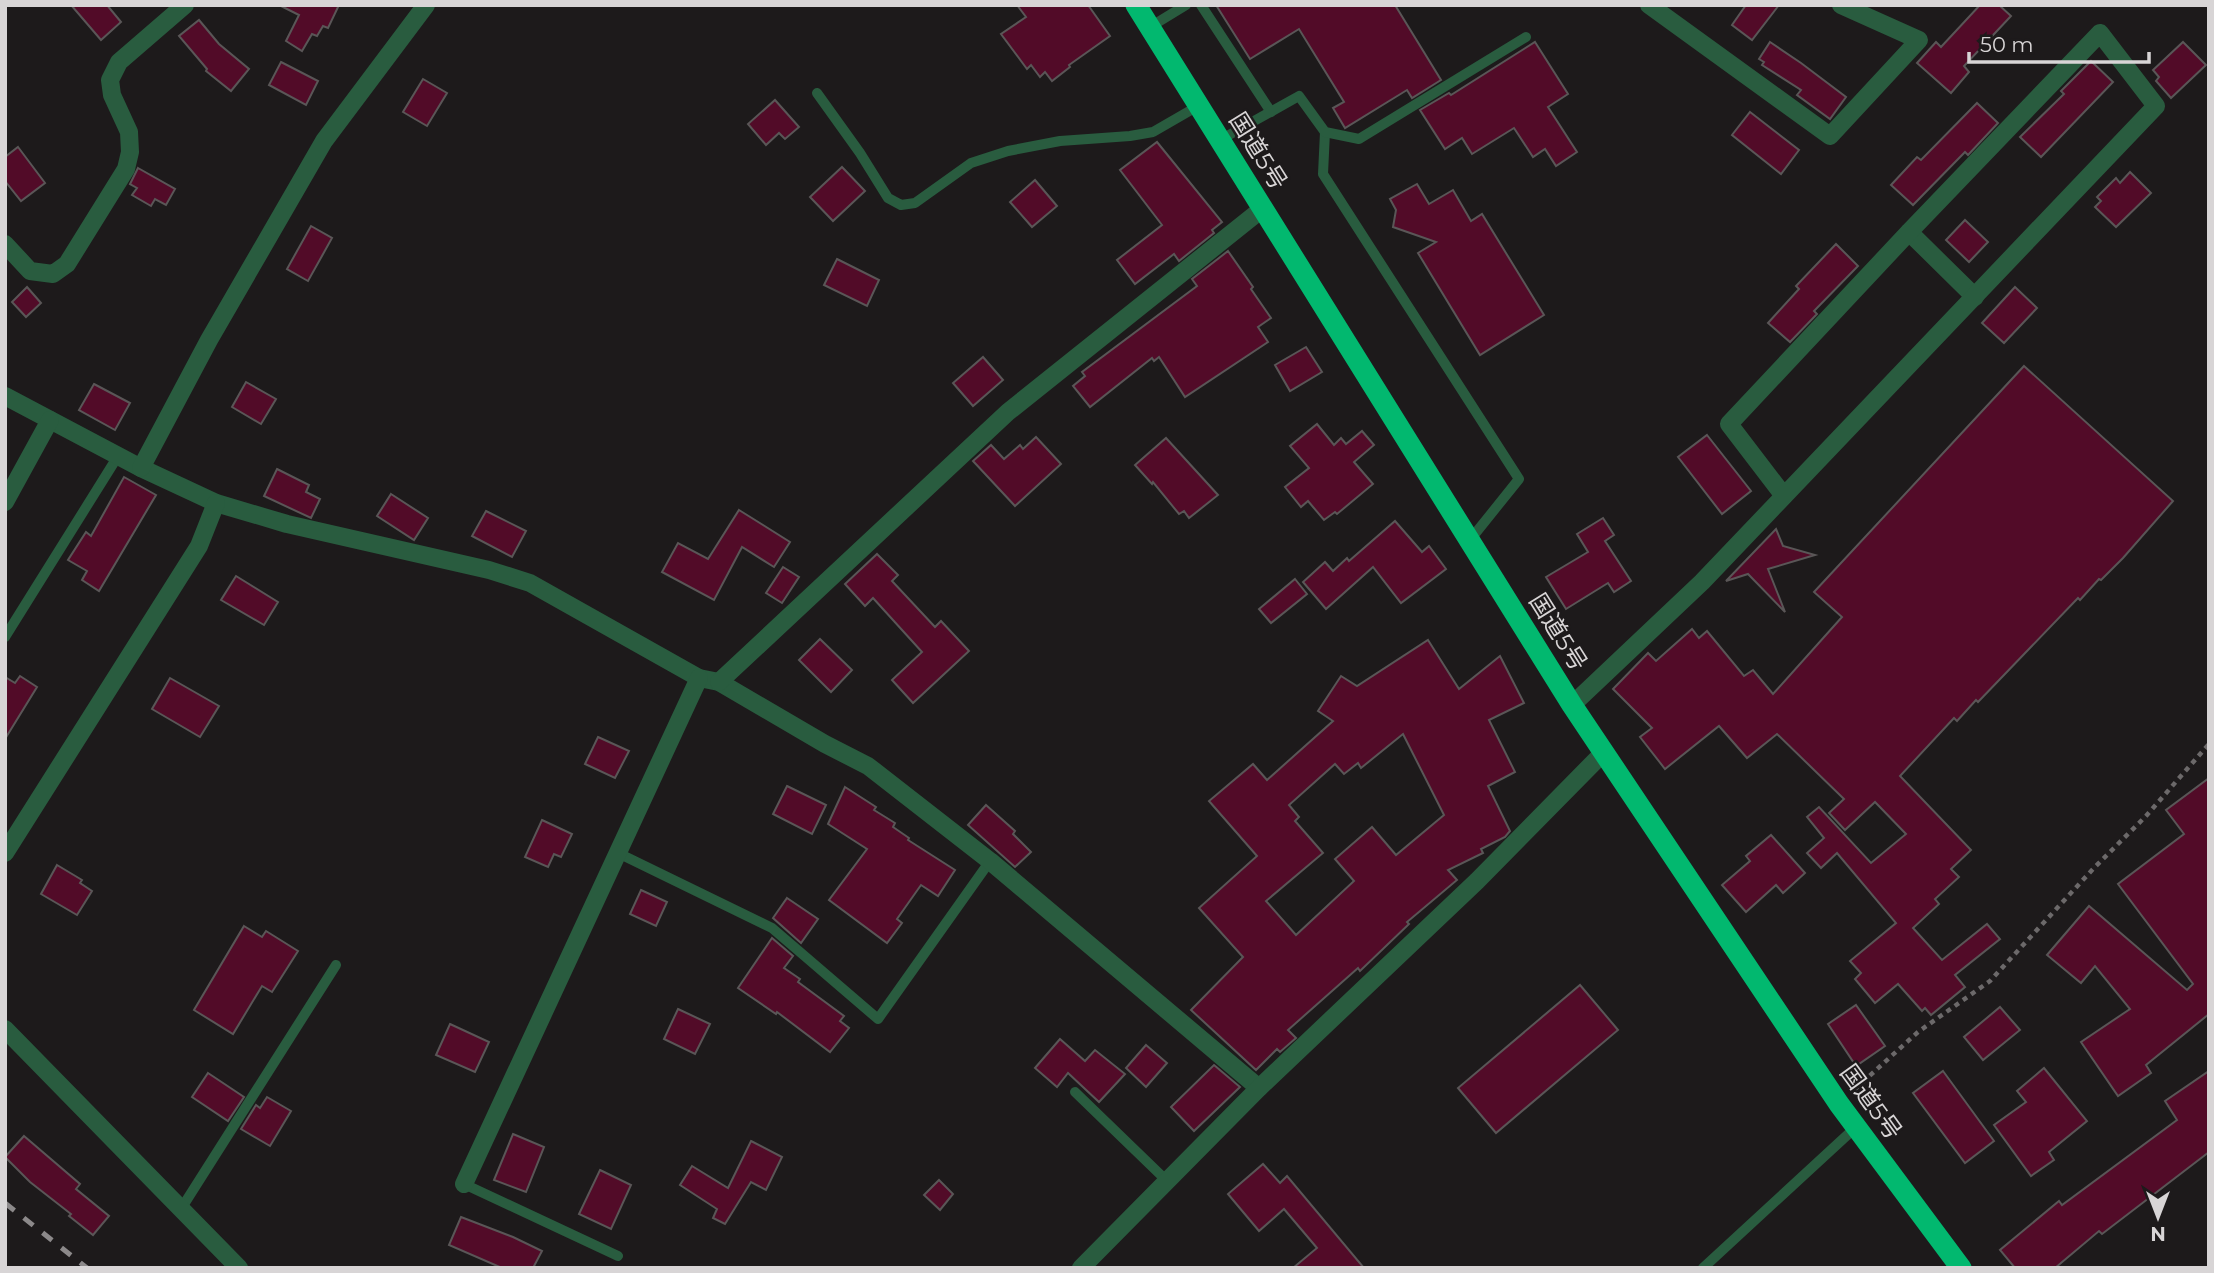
<svg xmlns="http://www.w3.org/2000/svg" width="2214" height="1273" viewBox="0 0 2214 1273" font-family="Montserrat,'Noto Sans JP',sans-serif">
<rect width="100%" height="100%" fill="#1d1a1b"/>
<g fill="#520b28" stroke="#5a5657" stroke-width="2" fill-rule="evenodd">
<path d="M71,5H107L121,22L101,40Z"/>
<path d="M279,5H339L328,28L323,26L317,36L312,34L302,51L286,41L299,15Z"/>
<path d="M1017,5H1088L1110,36L1069,65L1070,67L1052,81L1045,72L1040,77L1031,65L1027,69L1001,34L1026,17Z"/>
<path d="M1216,5H1395L1441,80L1412,98L1407,90L1345,128L1333,108L1344,102L1299,29L1250,59Z"/>
<path d="M1746,5H1779L1752,40L1732,25Z"/>
<path d="M1980,5H1999L2011,16L1964,66L1969,72L1951,93L1917,63L1936,42L1941,47Z"/>
<path d="M199,20L219,44L249,69L231,91L206,71L207,69L179,36Z"/>
<path d="M1535,42L1568,94L1548,107L1577,152L1556,166L1545,149L1533,157L1514,128L1472,154L1462,138L1445,149L1420,110L1449,93L1451,95Z"/>
<path d="M1770,42L1801,63L1846,97L1830,119L1797,95L1801,90L1762,65L1764,62L1759,59Z"/>
<path d="M2183,42L2206,65L2171,98L2156,81L2159,77L2153,70Z"/>
<path d="M2091,61L2113,82L2041,157L2020,137L2064,94L2061,91Z"/>
<path d="M281,62L318,81L306,105L269,85Z"/>
<path d="M423,79L447,93L427,126L403,112Z"/>
<path d="M775,100L799,127L785,139L779,133L766,145L748,124Z"/>
<path d="M1977,103L1998,123L1968,155L1965,152L1913,205L1891,185L1917,157L1921,160Z"/>
<path d="M1750,112L1799,150L1781,174L1732,135Z"/>
<path d="M1157,142L1222,222L1212,230L1214,233L1179,261L1174,254L1135,284L1117,260L1162,225L1120,170Z"/>
<path d="M18,147L45,183L21,201L5,181V157Z"/>
<path d="M842,167L865,191L833,221L810,197Z"/>
<path d="M138,168L175,189L166,205L155,199L151,206L132,195L137,188L130,184Z"/>
<path d="M2130,172L2151,193L2116,227L2095,207L2101,201L2097,197L2116,178L2120,183Z"/>
<path d="M1035,180L1057,206L1032,227L1010,202Z"/>
<path d="M1417,184L1429,204L1453,190L1471,221L1482,214L1544,315L1480,355L1418,253L1436,242L1393,227L1396,210L1390,199Z"/>
<path d="M1965,220L1988,242L1969,262L1946,240Z"/>
<path d="M311,226L332,238L308,281L287,269Z"/>
<path d="M1836,244L1858,266L1814,311L1817,314L1790,342L1768,323L1799,289L1796,286Z"/>
<path d="M1228,251L1253,287L1251,289L1271,318L1258,327L1268,342L1185,397L1159,357L1154,361L1152,358L1090,407L1073,386L1085,376L1082,372L1197,286L1192,279Z"/>
<path d="M837,259L879,280L867,306L824,285Z"/>
<path d="M27,287L41,303L26,317L12,302Z"/>
<path d="M2015,287L2037,308L2004,343L1982,323Z"/>
<path d="M1306,347L1322,372L1290,391L1275,365Z"/>
<path d="M983,357L1003,380L973,406L953,383Z"/>
<path d="M2024,366L2173,501L2123,558L2101,580L2099,579L2080,600L2078,598L1978,702L1976,700L1957,721L1954,718L1900,776L1971,850L1951,869L1959,877L1935,899L1939,904L1913,928L1942,960L1987,924L2000,939L1955,975L1965,987L1931,1015L1925,1008L1922,1011L1898,984L1875,1003L1855,979L1861,973L1850,961L1896,923L1837,853L1821,868L1807,853L1824,838L1807,817L1819,807L1871,863L1906,834L1875,802L1845,830L1829,813L1844,799L1777,734L1747,758L1719,726L1665,769L1640,737L1652,728L1613,689L1648,653L1656,661L1692,629L1699,638L1707,631L1744,676L1753,670L1773,694L1842,617L1814,592Z"/>
<path d="M246,382L276,399L261,424L232,407Z"/>
<path d="M94,384L130,403L115,430L79,410Z"/>
<path d="M1317,424L1334,445L1341,438L1346,444L1362,431L1374,445L1354,462L1373,484L1337,514L1335,512L1324,520L1308,501L1301,507L1285,487L1309,468L1290,446Z"/>
<path d="M1707,435L1751,491L1722,514L1678,457Z"/>
<path d="M1036,437L1061,464L1015,506L973,461L991,445L1004,459L1020,445L1023,449Z"/>
<path d="M1166,438L1218,495L1189,518L1184,511L1179,514L1153,482L1152,484L1135,465Z"/>
<path d="M277,469L309,485L306,492L320,499L311,518L264,496Z"/>
<path d="M124,477L156,495L99,591L82,580L87,571L68,560L86,532L91,536Z"/>
<path d="M391,494L428,518L414,540L377,516Z"/>
<path d="M739,510L790,542L774,567L742,547L714,600L662,572L678,543L708,559Z"/>
<path d="M486,511L526,531L512,557L472,536Z"/>
<path d="M1603,518L1614,535L1605,541L1631,581L1614,592L1608,583L1566,609L1546,577L1588,552L1577,534Z"/>
<path d="M1395,521L1422,552L1429,546L1446,569L1401,603L1373,567L1326,609L1303,582L1325,562L1333,571L1347,558L1349,561Z"/>
<path d="M1776,529L1783,546L1815,555L1768,569L1785,612L1748,574L1726,581Z"/>
<path d="M877,554L898,575L892,581L935,627L941,621L969,651L913,703L892,680L922,652L873,598L865,606L845,584Z"/>
<path d="M783,567L799,577L782,603L766,593Z"/>
<path d="M236,576L278,602L264,625L221,600Z"/>
<path d="M1295,579L1307,594L1271,623L1259,609Z"/>
<path d="M820,639L852,670L831,692L799,660Z"/>
<path d="M1428,640L1459,689L1500,656L1524,703L1489,720L1515,772L1488,786L1510,831L1505,837L1481,849L1483,853L1448,870L1457,880L1407,922L1409,924L1360,971L1358,968L1288,1030L1296,1038L1280,1052L1277,1049L1256,1070L1191,1010L1243,957L1199,908L1257,856L1209,801L1253,764L1267,780L1333,721L1318,711L1341,676L1357,686ZM1403,734L1444,815L1396,855L1372,827L1335,859L1354,881L1296,935L1266,901L1323,853L1295,821L1299,817L1289,805L1335,764L1344,774L1358,763L1361,768Z"/>
<path d="M20,676L37,687L5,739V677L15,683Z"/>
<path d="M170,678L219,706L200,737L152,709Z"/>
<path d="M598,737L629,751L615,778L585,764Z"/>
<path d="M2209,778V1014L2146,1065L2151,1073L2118,1096L2081,1042L2130,1009L2095,966L2081,983L2047,955L2089,906L2187,990L2193,984L2118,884L2184,834L2166,810Z"/>
<path d="M787,786L826,805L812,834L773,814Z"/>
<path d="M845,787L876,807L874,810L895,823L893,827L909,838L908,840L955,870L938,896L921,885L897,919L902,923L887,943L829,900L867,849L828,824Z"/>
<path d="M986,805L1015,831L1013,834L1031,852L1015,867L968,825Z"/>
<path d="M542,820L572,834L561,857L554,854L548,867L525,857Z"/>
<path d="M1771,835L1805,873L1783,893L1776,885L1746,912L1722,885L1750,861L1746,856Z"/>
<path d="M57,865L82,880L80,883L92,891L77,915L41,894Z"/>
<path d="M641,890L667,902L656,926L630,914Z"/>
<path d="M787,898L818,919L801,943L773,918Z"/>
<path d="M244,926L262,937L266,931L298,951L272,992L262,986L233,1034L194,1010Z"/>
<path d="M772,938L793,956L784,968L800,979L798,982L844,1016L840,1021L849,1028L830,1052L777,1012L776,1014L738,988Z"/>
<path d="M1580,985L1618,1030L1496,1133L1458,1088Z"/>
<path d="M1856,1005L1885,1046L1856,1066L1828,1024Z"/>
<path d="M2000,1007L2020,1030L1983,1060L1964,1037Z"/>
<path d="M678,1009L710,1024L695,1054L664,1039Z"/>
<path d="M450,1024L489,1042L475,1072L436,1055Z"/>
<path d="M1060,1039L1085,1061L1095,1050L1125,1074L1099,1102L1068,1073L1057,1087L1035,1068Z"/>
<path d="M1146,1045L1167,1063L1146,1087L1126,1068Z"/>
<path d="M1214,1065L1240,1087L1194,1131L1171,1107Z"/>
<path d="M2044,1068L2087,1121L2049,1152L2054,1160L2031,1176L1994,1125L2026,1102L2017,1091Z"/>
<path d="M1943,1071L1994,1141L1965,1163L1913,1093Z"/>
<path d="M2209,1071V1152L2102,1234L2099,1231L2055,1268H2015L2000,1250L2059,1201L2062,1205L2177,1120L2165,1101Z"/>
<path d="M208,1073L244,1097L228,1121L192,1097Z"/>
<path d="M267,1097L291,1111L270,1146L241,1129L256,1105L260,1108Z"/>
<path d="M513,1134L544,1147L526,1192L494,1180Z"/>
<path d="M24,1136L80,1184L76,1189L109,1216L93,1235L69,1216L71,1214L30,1182L5,1157Z"/>
<path d="M751,1141L782,1157L766,1190L751,1182L725,1224L713,1218L717,1209L680,1185L692,1166L728,1188Z"/>
<path d="M1263,1164L1280,1183L1287,1176L1364,1268H1293L1317,1248L1284,1209L1259,1231L1228,1194Z"/>
<path d="M600,1170L631,1185L611,1229L579,1214Z"/>
<path d="M939,1180L953,1194L940,1210L924,1195Z"/>
<path d="M461,1217L513,1237L542,1251L533,1268H502L449,1245Z"/>
</g>
<g fill="none" stroke-linecap="round" stroke-linejoin="round">
<path stroke="#6c696a" stroke-width="4.5" stroke-dasharray="5 5" stroke-linecap="butt" d="M1855,1089L1918,1032L1990,981L2093,869L2146,816L2209,744"/>
<g stroke="#295c3f" stroke-width="10">
<path d="M1201,5L1271,112"/>
<path d="M1150,27L1186,5"/>
<path d="M817,93L860,153L888,198L901,205L915,203L971,163L1008,151L1060,141L1130,136L1153,132L1198,106"/>
<path d="M1325,132L1323,174L1519,479L1470,540"/>
<path d="M1220,140L1299,96L1325,132L1359,139L1526,37"/>
<path d="M5,637L118,456"/>
<path d="M618,853L772,928L878,1019L990,861"/>
<path d="M1075,1092L1167,1181"/>
<path d="M464,1184L618,1256"/>
<path d="M181,1209L336,965"/>
<path d="M1703,1268L1856,1127"/>
</g>
<g stroke="#295c3f" stroke-width="18">
<path d="M1649,5L1830,136L1919,40L1841,5"/>
<path d="M1909,232L1975,297"/>
<path d="M5,244L30,271L53,274L67,264L126,169L130,152L129,132L112,95L110,80L119,62L185,5"/>
<path d="M5,396L141,468L216,503L287,524L489,570L530,583L699,678L719,682L825,744L868,766L990,861L1259,1088"/>
<path d="M141,468L209,340L324,141L426,5"/>
<path d="M5,502L50,420"/>
<path d="M719,682L1008,412L1262,209"/>
<path d="M1572,705L1702,582L2156,106L2100,33L1909,232L1729,424L1784,496"/>
<path d="M5,853L199,546L216,503"/>
<path d="M5,1029L239,1268"/>
<path d="M464,1184L699,678"/>
<path d="M1081,1268L1259,1088L1477,881L1604,752"/>
</g>
<path stroke="#02b86f" stroke-width="21" d="M1136,5L1572,705L1839,1104L1961,1268"/>
<path stroke="#8c898a" stroke-width="5" stroke-dasharray="12 12" stroke-linecap="butt" d="M5,1203L87,1268"/>
</g>
<g text-anchor="middle" stroke-width="5" stroke-linejoin="round" paint-order="stroke">
<g font-size="24" fill="#d8d5d6" stroke="#1d1a1b">
<text transform="translate(1258 151) rotate(58)" y="8">国道5号</text>
<text transform="translate(1558 632) rotate(58)" y="8">国道5号</text>
<text transform="translate(1871 1102) rotate(54)" y="8">国道5号</text>
</g>
</g>
<rect width="2214" height="1273" fill="none" stroke="#d8d5d6" stroke-width="14"/>
<g transform="translate(2158 1217) rotate(180)" stroke="#1d1a1b" stroke-width="5" paint-order="stroke">
<path d="M0-5L12 26L0 18L-12 26Z" fill="#d8d5d6"/>
<text y="-10" font-size="19" font-weight="bold" text-anchor="middle" fill="#d8d5d6">N</text>
</g>
<path d="M1969 52v10h180v-10" fill="none" stroke="#d8d5d6" stroke-width="3.5"/>
<text x="1980" y="52" font-size="21" fill="#d8d5d6" stroke="#1d1a1b" stroke-width="5" paint-order="stroke">50 m</text>
</svg>
